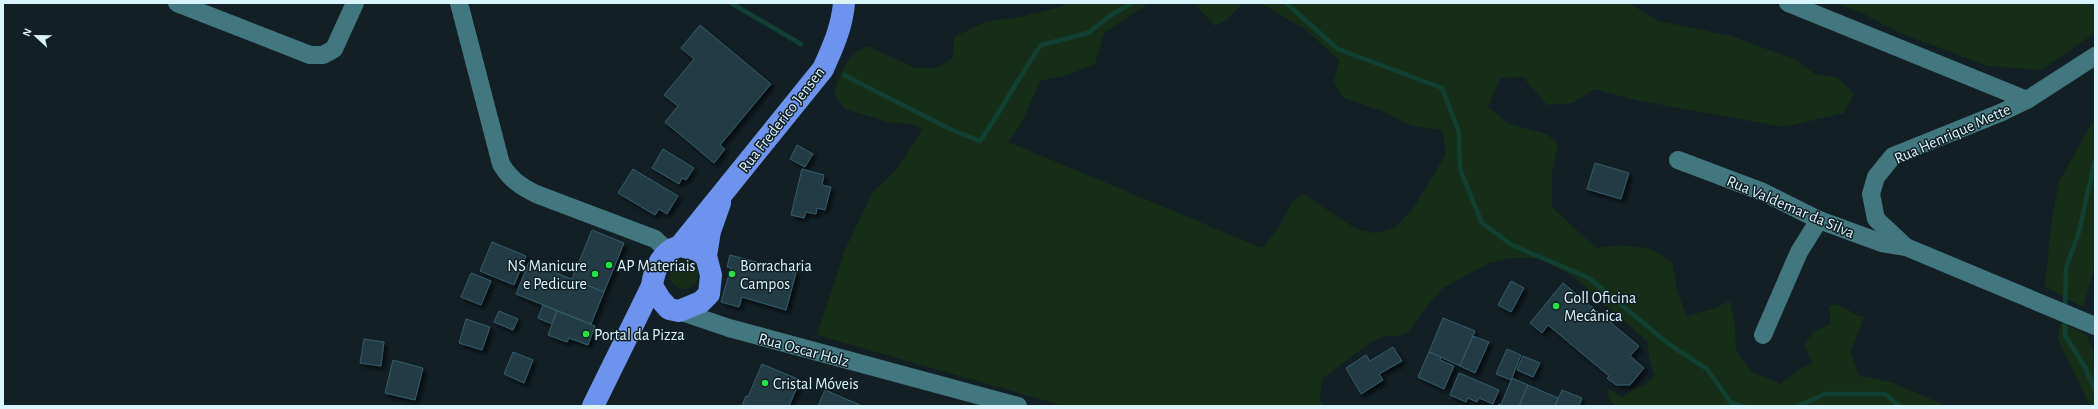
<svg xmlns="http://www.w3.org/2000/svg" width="2098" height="409" viewBox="0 0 2098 409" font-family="'Alegreya Sans',sans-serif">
<defs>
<filter id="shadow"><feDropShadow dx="3.5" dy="3.5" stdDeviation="2" flood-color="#0009"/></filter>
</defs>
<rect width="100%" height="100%" fill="#122025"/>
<g fill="#162e17">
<path d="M1067,3H1149L1104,33L1095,64L1068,75L1040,81L1021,124L1008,142L1262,248L1279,227L1292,202L1304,194L1356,229L1375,233L1395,228L1414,207L1446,154L1442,130L1412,126L1387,113L1342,97L1334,82L1339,60L1305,29L1260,3H1628L1659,21L1731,36L1796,60L1815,74L1838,78L1854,94L1844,113L1784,127L1640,101L1594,89L1573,103L1547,105L1523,77L1500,78L1488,107L1509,124L1547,134L1558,144L1552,173V207L1596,248L1620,245L1651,249L1672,262L1677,290L1686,316L1710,310L1730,301L1735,325L1736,350L1752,372L1780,384L1800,369L1812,363L1804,344L1814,332L1831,324L1829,306L1837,304L1855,314L1864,317L1851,351L1858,375L1894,383L1946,406H1617L1610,401L1607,388L1623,397L1634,388L1642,387L1655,376L1649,358L1647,341L1573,276L1538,258H1512L1489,263L1443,288L1427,306L1408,332L1400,336H1383L1364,347L1322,379L1320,400L1323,406H1064L817,335L845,250L872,193L896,170L923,129L912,124L888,122L845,109L834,94C841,71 844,57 868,46L915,68H936L953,58L954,37L985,22L1020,17L1061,7Z"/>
<path d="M1194,3H1250H1243L1226,20L1215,26Z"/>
<path d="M1835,3H2095V33L2041,70L1988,66L1898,32L1862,13Z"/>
<path d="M2095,117V265L2083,307L2045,287L2051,225L2059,182Z"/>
<circle cx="684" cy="275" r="14"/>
<path d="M2061,322L2086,334L2095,357V406H2090L2057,337Z"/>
</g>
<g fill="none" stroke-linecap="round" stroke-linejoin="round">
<g stroke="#114033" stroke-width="4.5">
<path d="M731,3L801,44"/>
<path d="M1286,3L1338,49L1442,88L1459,132L1460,169L1482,223L1512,245L1589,278L1670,345L1707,369L1731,403L1743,406"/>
<path d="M844,75L952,130L980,141C1002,110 1019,76 1041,45L1088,33L1111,15L1132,3"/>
<path d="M2065,308L2066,268L2079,232L2095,160"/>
<path d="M2065,318V335L2085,367L2095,390"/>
<path d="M1798,406L1825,394H1885L1899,406"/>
</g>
</g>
<g fill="#203a44" stroke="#355d6d" filter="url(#shadow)">
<path d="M700,25L771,84L720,145L725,149L714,163L665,122L678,106L664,95L694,59L681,48Z"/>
<path d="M797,145L813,154L805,167L790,159Z"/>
<path d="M663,149L694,168L686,180L682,178L679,184L652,168Z"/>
<path d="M1595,163L1629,173L1621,199L1587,189Z"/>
<path d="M633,169L678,196L667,214L659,209L655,215L618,193Z"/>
<path d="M802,169L824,175L822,185L831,187L825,210L817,208L816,214L806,212L804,218L791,215Z"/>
<path d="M592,230L624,243L604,292L572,279Z"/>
<path d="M492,242L526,256L514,285L480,271Z"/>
<path d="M730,255L796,273L786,310L742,297L739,307L721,302L731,268L727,267Z"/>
<path d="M529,262L604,292L591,324L516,294Z"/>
<path d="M471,273L491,281L481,305L461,297Z"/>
<path d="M1511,281L1524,288L1511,312L1498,305Z"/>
<path d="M1563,283L1639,346L1630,356L1644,368L1630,385H1616L1607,378L1609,376L1548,325L1542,333L1530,323Z"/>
<path d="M543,305L557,311L552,324L538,318Z"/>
<path d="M499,311L518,319L513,330L494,322Z"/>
<path d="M557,311L595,326L588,345L569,338L567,342L548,335Z"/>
<path d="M1443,318L1475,331L1460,366L1429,352Z"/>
<path d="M466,319L490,327L482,350L459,343Z"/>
<path d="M1473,336L1489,342L1475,373L1460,366Z"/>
<path d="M364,339L384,342L381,366L360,363Z"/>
<path d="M1393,347L1402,361L1379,374L1383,380L1361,394L1346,368L1366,355L1370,361Z"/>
<path d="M1507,349L1521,355L1511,380L1496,374Z"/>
<path d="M513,352L533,360L524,383L504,374Z"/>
<path d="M1429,352L1441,357L1440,360L1454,366L1444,389L1418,377Z"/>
<path d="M1523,356L1540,363L1533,377L1517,370Z"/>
<path d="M393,360L423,368L415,400L385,393Z"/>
<path d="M762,364L800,380L789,406H742L746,396L748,397Z"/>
<path d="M1459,373L1499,390L1493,404L1479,398L1477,402L1468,398L1466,402L1450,395Z"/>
<path d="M1512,378L1528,385L1519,406H1498L1499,404L1501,405Z"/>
<path d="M1528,385L1558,398L1555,406H1519Z"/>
<path d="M825,390L860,405V406H818Z"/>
<path d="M1562,390L1582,398L1579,406H1555Z"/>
</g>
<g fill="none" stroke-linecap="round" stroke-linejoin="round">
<g stroke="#43777f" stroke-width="18">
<path d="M177,3L310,55H323L334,49L355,3"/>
<path d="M459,3L501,164C510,179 520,186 536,194L655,239L668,251"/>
<path d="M1788,3L2027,100"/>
<path d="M2095,56L2027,100L2000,113L1893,156L1876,177L1871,194L1876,219L1906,247L2095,326"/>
<path d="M1678,160L1763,192L1819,220L1882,243L1906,247"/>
<path d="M679,311L729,328L1018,406"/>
<path d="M1763,335L1799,252L1819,220"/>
</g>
<g stroke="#6e93ee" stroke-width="22">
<path d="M680,246L823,69C833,47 842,27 844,3"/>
<path d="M652,286L660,299L669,309L679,311L701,302L709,294L711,275L706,256L710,231L720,203"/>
<path d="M593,406L652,286C654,269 662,251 680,246L697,250L706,256"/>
</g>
</g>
<g fill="#1de542" stroke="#122025" stroke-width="1.5">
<circle cx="609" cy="265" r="4"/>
<circle cx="595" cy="274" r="4"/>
<circle cx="732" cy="274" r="4"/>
<circle cx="1556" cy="306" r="4"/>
<circle cx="586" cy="334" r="4"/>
<circle cx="765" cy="383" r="4"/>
</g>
<g text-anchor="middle" stroke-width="3" stroke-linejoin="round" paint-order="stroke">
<g font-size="16" fill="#daf4fb" stroke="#122025">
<text transform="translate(781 119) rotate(-52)" y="6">Rua Frederico Jensen</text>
<text transform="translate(1952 133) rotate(-24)" y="6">Rua Henrique Mette</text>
<text transform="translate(1791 206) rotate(23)" y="6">Rua Valdemar da Silva</text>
<text transform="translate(804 349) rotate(15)" y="6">Rua Oscar Holz</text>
</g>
<g font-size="16" fill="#daf4fb" stroke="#122025" text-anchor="start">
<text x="587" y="271" text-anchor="end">NS Manicure<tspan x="587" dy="18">e Pedicure</tspan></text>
<text x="617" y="271">AP Materiais</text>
<text x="740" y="271">Borracharia<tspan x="740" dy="18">Campos</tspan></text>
<text x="1564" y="303">Goll Oficina<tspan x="1564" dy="18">Mecânica</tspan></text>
<text x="594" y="340">Portal da Pizza</text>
<text x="773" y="389">Cristal Móveis</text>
</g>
</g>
<rect width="2098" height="409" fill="none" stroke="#daf4fb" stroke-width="8"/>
<g transform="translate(36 36) rotate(292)" stroke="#122025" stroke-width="3" paint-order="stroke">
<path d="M0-3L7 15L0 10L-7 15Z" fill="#daf4fb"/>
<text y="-6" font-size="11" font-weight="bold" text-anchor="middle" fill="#daf4fb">N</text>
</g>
</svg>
